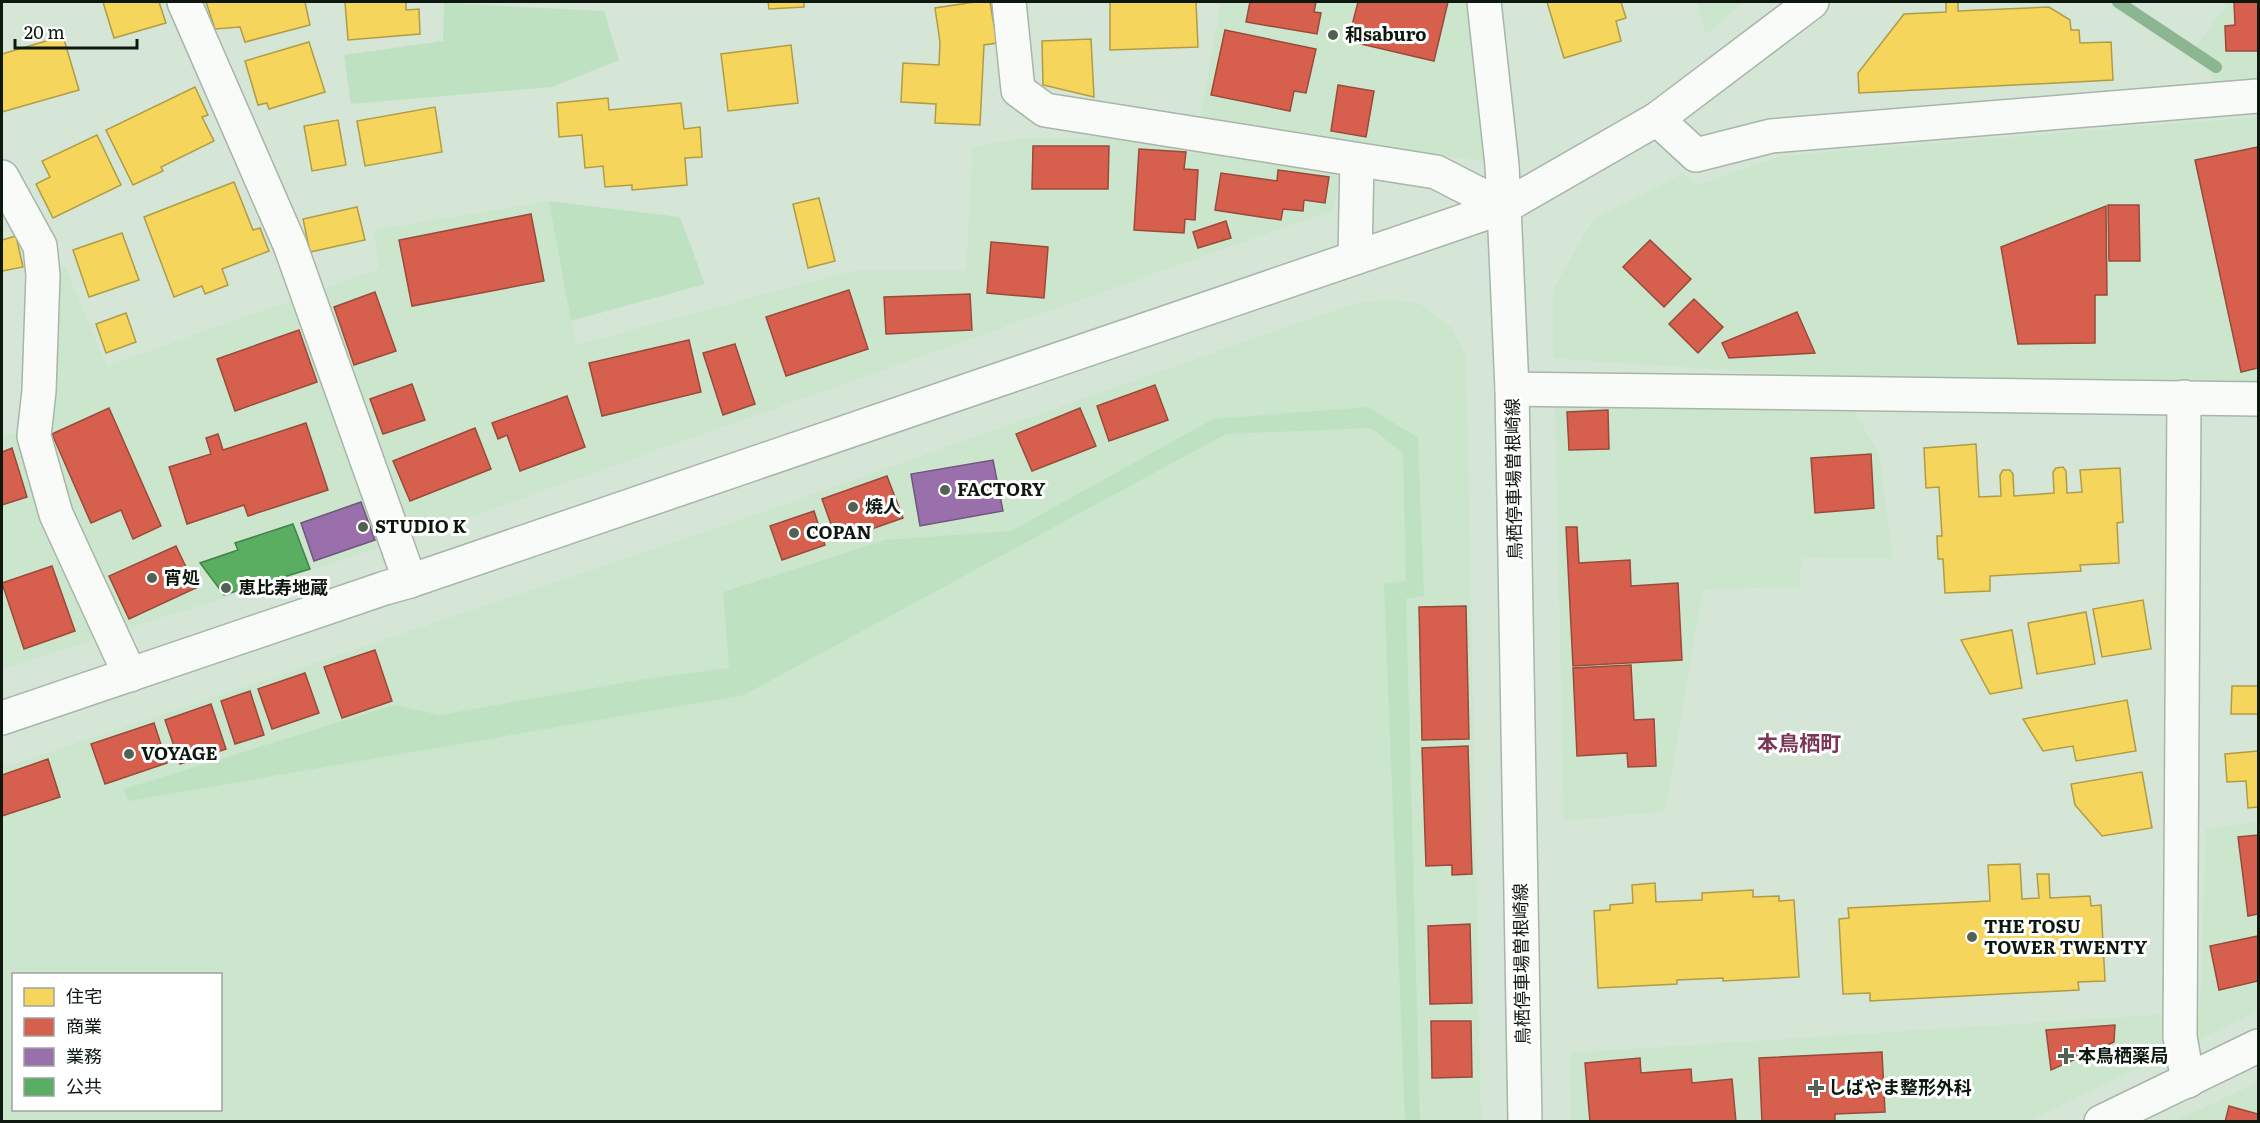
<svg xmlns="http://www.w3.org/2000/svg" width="2260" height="1123" viewBox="0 0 2260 1123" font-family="Literata,'Noto Sans JP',serif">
<rect width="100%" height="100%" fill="#d5e6d7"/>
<g fill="#cbe6cd" fill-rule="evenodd">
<path d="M1221,2H1469L1489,162L1199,124Z"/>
<path d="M1697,2H1743L1706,35Z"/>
<path d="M2229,2H2258V81L2217,85L2196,46Z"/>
<path d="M2258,117V385L1785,374L1553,358V289L1593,219L1682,174L1698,185L1780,156Z"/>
<path d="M1134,136L1342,172L1333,210L405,540L2,669V437L21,432L64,264L107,366L379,269L374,230L549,201L576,345L851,271H966L973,147L1017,139Z"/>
<path d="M1392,300L1420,304L1451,327L1466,357L1481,1121H2V768L717,528L1355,303ZM14,974H220V1110H14Z"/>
<path d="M1555,401L1852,408L1879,454L1893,559L1802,557L1799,587L1703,589L1665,811L1564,821Z"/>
<path d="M2258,822V1011L2028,1121H1571L1570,1053L2200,1012L2206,829Z"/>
<path d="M2258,1082V1121L2180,1122V1119Z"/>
</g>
<g fill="#bee2c1">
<path d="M444,3L604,11L619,60L552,87L351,104L344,55L443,41Z"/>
<path d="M549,201L680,217L705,284L571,321Z"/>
<path d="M1368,407L1418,438L1424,596L1406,599L1420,1121H1405L1384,584L1406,581L1403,453L1371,428L1226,434L744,695L128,801L124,789L394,705L440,715L639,680L729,668L723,592L885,540L1011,531L1213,419Z"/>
</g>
<g fill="#f6d55c" stroke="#b09c45" stroke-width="1.5">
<path d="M103,2H159L166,23L114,38Z"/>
<path d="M206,2H305L310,25L245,42L240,27L215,29Z"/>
<path d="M345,2H406V10L419,9L420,34L348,40Z"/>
<path d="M768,2H804V7L769,9Z"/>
<path d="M975,2H990L997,43L984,45L980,125L935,123L936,104L901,102L903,63L939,65L940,42L935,8Z"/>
<path d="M1110,2H1196L1198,47L1110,50Z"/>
<path d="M1547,2H1621L1626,18L1616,21L1621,41L1564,58Z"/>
<path d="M1946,2H1958V11L2049,7L2070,20L2071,30H2079L2080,43L2111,42L2113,80L1859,93L1858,73L1904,14L1946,12Z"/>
<path d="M63,36L79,90L2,112V54Z"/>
<path d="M1091,39L1094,97L1043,85L1042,41Z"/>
<path d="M309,42L325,92L269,109L267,103L258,105L245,61Z"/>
<path d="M791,45L798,103L728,111L721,54Z"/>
<path d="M195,87L208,115L202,117L214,141L161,167L163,171L133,185L106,130Z"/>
<path d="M608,98L609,110L681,103L684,129L700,127L702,157L685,158L687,185L632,190V185L605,187L603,166L585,168L582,135L559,137L557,103Z"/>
<path d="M435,107L442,152L365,166L357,121Z"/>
<path d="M338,120L346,165L312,171L304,126Z"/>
<path d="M97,135L121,185L53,218L36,184L50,177L42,161Z"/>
<path d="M234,182L253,230L260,228L269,251L222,269L228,285L205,294L202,286L174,297L144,217Z"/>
<path d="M819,198L835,261L808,268L793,204Z"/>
<path d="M357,207L365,240L310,252L303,219Z"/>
<path d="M122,233L139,280L89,297L73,250Z"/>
<path d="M16,236L23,267L2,271V240Z"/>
<path d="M126,313L136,342L106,353L96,324Z"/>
<path d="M1976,444L1979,497L2001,496L2000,475L2003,470H2010L2013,474L2014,496L2054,493L2053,472L2056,468L2063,467L2066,471L2067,493L2082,492L2080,470L2120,468L2123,522L2117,523L2119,563L2080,565L2081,571L1990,576V591L1945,593L1943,559H1938L1937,536H1942L1939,487L1926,488L1924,448Z"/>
<path d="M2143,600L2151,649L2102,657L2093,609Z"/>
<path d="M2086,612L2095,664L2037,674L2028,623Z"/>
<path d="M2012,630L2022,688L1990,694L1961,640Z"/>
<path d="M2232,686H2258V714H2231Z"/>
<path d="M2127,700L2136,751L2076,761L2073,746L2043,751L2023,719Z"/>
<path d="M2258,751V807L2248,808L2246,781L2227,782L2225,754Z"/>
<path d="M2142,772L2152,828L2102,836L2075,805L2071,784Z"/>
<path d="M2020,864L2022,899L2039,898L2037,874H2049L2050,898L2090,896L2091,906L2101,905L2105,981L2078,982L2079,990L1870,1001V993L1843,994L1839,919L1849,918L1848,908L1990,901L1988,865Z"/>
<path d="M1655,883L1656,902L1702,900V893L1753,890V897L1779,896V901L1794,900L1799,977L1723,981V978L1677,980V984L1598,988L1594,911L1610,910V905L1633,903L1632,885Z"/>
</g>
<g fill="#d6604d" stroke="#9a4a3a" stroke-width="1.5">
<path d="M1250,2H1316L1314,12L1321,13L1317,34L1246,22Z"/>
<path d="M1358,2H1448L1434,61L1348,41Z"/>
<path d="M2234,2H2258V51H2226L2225,26L2235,25Z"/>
<path d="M1225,30L1316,49L1306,93L1294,91L1290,111L1211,95Z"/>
<path d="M1338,85L1374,91L1366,137L1331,131Z"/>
<path d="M1033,146H1109L1108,189H1032Z"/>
<path d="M2258,147V368L2241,372L2195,160Z"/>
<path d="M1139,149L1186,152L1184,169L1198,170L1195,220L1185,219L1184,233L1134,230Z"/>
<path d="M1278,170L1329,177L1325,203L1304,200L1303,211L1283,209L1281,220L1215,210L1221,173L1277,181Z"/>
<path d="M2108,205H2139L2140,261H2109Z"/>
<path d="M2106,206L2107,295H2095V343L2018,344L2001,247Z"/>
<path d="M531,214L544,281L412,306L399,240Z"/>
<path d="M1226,221L1231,238L1198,248L1193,232Z"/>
<path d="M1650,240L1691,279L1664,307L1623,267Z"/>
<path d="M991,242L1048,247L1044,298L987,293Z"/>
<path d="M849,290L868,349L786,376L766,317Z"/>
<path d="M375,292L396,351L354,365L334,307Z"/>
<path d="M970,294L972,330L886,334L884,297Z"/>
<path d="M1694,299L1723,327L1698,353L1669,324Z"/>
<path d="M1797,312L1815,353L1729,358L1722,343Z"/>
<path d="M299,330L317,382L235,411L217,359Z"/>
<path d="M689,340L701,392L602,416L589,363Z"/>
<path d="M735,344L755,404L723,415L703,353Z"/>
<path d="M412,384L425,420L383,434L370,399Z"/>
<path d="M1155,385L1168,420L1109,441L1097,406Z"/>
<path d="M567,396L585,447L520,471L507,435L498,439L492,423Z"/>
<path d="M109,408L161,526L133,539L121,510L91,523L52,434Z"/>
<path d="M1080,408L1096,446L1032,471L1016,434Z"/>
<path d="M1608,410L1609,449L1569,450L1567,412Z"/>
<path d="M306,423L328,490L248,516L244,505L187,524L169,467L211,454L206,438L218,434L223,450Z"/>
<path d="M475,428L491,469L410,501L393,461Z"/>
<path d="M12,448L27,497L2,505V452Z"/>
<path d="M1871,454L1874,508L1815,513L1811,458Z"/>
<path d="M887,476L903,518L837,541L822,499Z"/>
<path d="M814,511L825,545L782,560L770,526Z"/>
<path d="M1566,527H1577L1579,563L1630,560L1631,586L1678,583L1682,660L1573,666Z"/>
<path d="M176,546L196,588L129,619L109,576Z"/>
<path d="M52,566L75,631L24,649L2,583Z"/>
<path d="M1466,606L1469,739L1422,740L1419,607Z"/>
<path d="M375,650L392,701L342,718L324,667Z"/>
<path d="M1631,665L1634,720L1654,719L1656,766L1628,767L1627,753L1577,756L1573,668Z"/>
<path d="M305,673L319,713L272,729L258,689Z"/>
<path d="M250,691L264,735L235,744L221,701Z"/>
<path d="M211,704L226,749L180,764L165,720Z"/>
<path d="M154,723L167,763L105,784L91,744Z"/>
<path d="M1468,746L1472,874L1452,875V865L1426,866L1422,748Z"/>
<path d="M48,759L60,797L2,816V775Z"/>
<path d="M2258,835V914L2248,916L2238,837Z"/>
<path d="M1470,924L1472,1003L1430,1004L1428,926Z"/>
<path d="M2258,936V981L2219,990L2210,946Z"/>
<path d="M1431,1021H1471L1472,1077L1432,1078Z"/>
<path d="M2115,1025L2114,1042L2051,1070L2046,1030Z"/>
<path d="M1882,1052L1885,1112L1835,1114V1122H1762L1759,1058Z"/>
<path d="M1640,1058L1641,1073L1691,1069L1692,1083L1732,1079L1736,1122H1590L1585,1063Z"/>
<path d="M2229,1106L2258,1114V1122H2225Z"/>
</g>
<g fill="#9970ab" stroke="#6f567c" stroke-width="1.5">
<path d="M993,460L1003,511L920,526L911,474Z"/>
<path d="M361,502L375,540L314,561L301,523Z"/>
</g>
<path fill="#5aae61" stroke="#438148" stroke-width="1.5" d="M293,524L310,569L224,595L200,563L238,550L235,543Z"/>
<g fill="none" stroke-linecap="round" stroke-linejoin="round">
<path stroke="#8cb691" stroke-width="12" d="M2118,2L2216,67"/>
<defs>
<g id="minor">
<path d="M184,2L290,245L410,581"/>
<path d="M1009,2L1018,90L1045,110L1436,172L1504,207L1502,165L1484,2"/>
<path d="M1657,119L1696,155L1771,136L2258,96"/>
<path d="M2,177L40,246L43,275L39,391L34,436L56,514L130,675"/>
<path d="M1355,258L1357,160"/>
<path d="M1512,389L2258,399"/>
<path d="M2184,397L2180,1037L2188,1081"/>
<path d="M2101,1122L2258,1046"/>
</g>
<path id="tertiary" d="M2,718L385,588L410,581L1504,207"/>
<path id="secondary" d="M1525,1122L1512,389L1504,207L1657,119L1812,2"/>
</defs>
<use href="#minor" stroke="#a8b5a9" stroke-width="36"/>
<use href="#tertiary" stroke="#a8b5a9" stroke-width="36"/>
<use href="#secondary" stroke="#a8b5a9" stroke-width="36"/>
<use href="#minor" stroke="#f9fbf9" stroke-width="33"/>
<use href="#tertiary" stroke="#f9fbf9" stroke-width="33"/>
<use href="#secondary" stroke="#f9fbf9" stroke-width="33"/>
</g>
<g fill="#536054" stroke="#fff" stroke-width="2">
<circle cx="1333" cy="35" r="6"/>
<circle cx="945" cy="490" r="6"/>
<circle cx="853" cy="507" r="6"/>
<circle cx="363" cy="527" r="6"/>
<circle cx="794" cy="533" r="6"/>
<circle cx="152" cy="578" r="6"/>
<circle cx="226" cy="588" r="6"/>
<circle cx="129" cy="754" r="6"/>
<circle cx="1972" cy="937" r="6"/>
<path d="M2063 1047h6v6h6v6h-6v6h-6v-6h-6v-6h6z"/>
<path d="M1813 1079h6v6h6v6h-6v6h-6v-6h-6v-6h6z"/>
</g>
<g text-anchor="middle" stroke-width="6" stroke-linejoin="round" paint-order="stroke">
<g font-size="18" font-weight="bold" fill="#0d180e" stroke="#fff" text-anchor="start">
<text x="1345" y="41">和saburo</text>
<text x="957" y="496">FACTORY</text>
<text x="865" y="513">焼人</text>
<text x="375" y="533">STUDIO K</text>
<text x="806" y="539">COPAN</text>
<text x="164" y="584">宵処</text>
<text x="238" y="594">恵比寿地蔵</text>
<text x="141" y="760">VOYAGE</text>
<text x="1984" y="933">THE TOSU<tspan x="1984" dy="21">TOWER TWENTY</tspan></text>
<text x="2078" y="1062">本鳥栖薬局</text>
<text x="1828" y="1094">しばやま整形外科</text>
</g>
<g font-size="18" fill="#0d180e" stroke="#fff">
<text transform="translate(1514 479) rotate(-91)" y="6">鳥栖停車場曽根崎線</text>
<text transform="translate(1522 964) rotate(-91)" y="6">鳥栖停車場曽根崎線</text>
</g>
<g font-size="21" font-weight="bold" fill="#7b3752" stroke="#fff">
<text x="1799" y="751">本鳥栖町</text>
</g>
</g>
<rect width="2260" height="1123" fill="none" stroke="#0d180e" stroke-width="6"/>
<rect x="12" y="973" width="210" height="138" fill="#ffffff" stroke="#9ea39f" stroke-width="1.5"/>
<rect x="24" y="988" width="30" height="18" fill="#f6d55c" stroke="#9ea39f" stroke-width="1.5"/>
<text x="66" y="1003" font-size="18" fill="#0d180e">住宅</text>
<rect x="24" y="1018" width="30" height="18" fill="#d6604d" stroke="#9ea39f" stroke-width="1.5"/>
<text x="66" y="1033" font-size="18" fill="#0d180e">商業</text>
<rect x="24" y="1048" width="30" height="18" fill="#9970ab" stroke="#9ea39f" stroke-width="1.5"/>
<text x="66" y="1063" font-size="18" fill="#0d180e">業務</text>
<rect x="24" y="1078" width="30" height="18" fill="#5aae61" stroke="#9ea39f" stroke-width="1.5"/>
<text x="66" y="1093" font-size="18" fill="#0d180e">公共</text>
<path d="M15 39v9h122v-9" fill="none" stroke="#0d180e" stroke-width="3"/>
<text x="24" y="39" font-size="18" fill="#0d180e" stroke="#ffffff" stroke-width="4.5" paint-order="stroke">20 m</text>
</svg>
